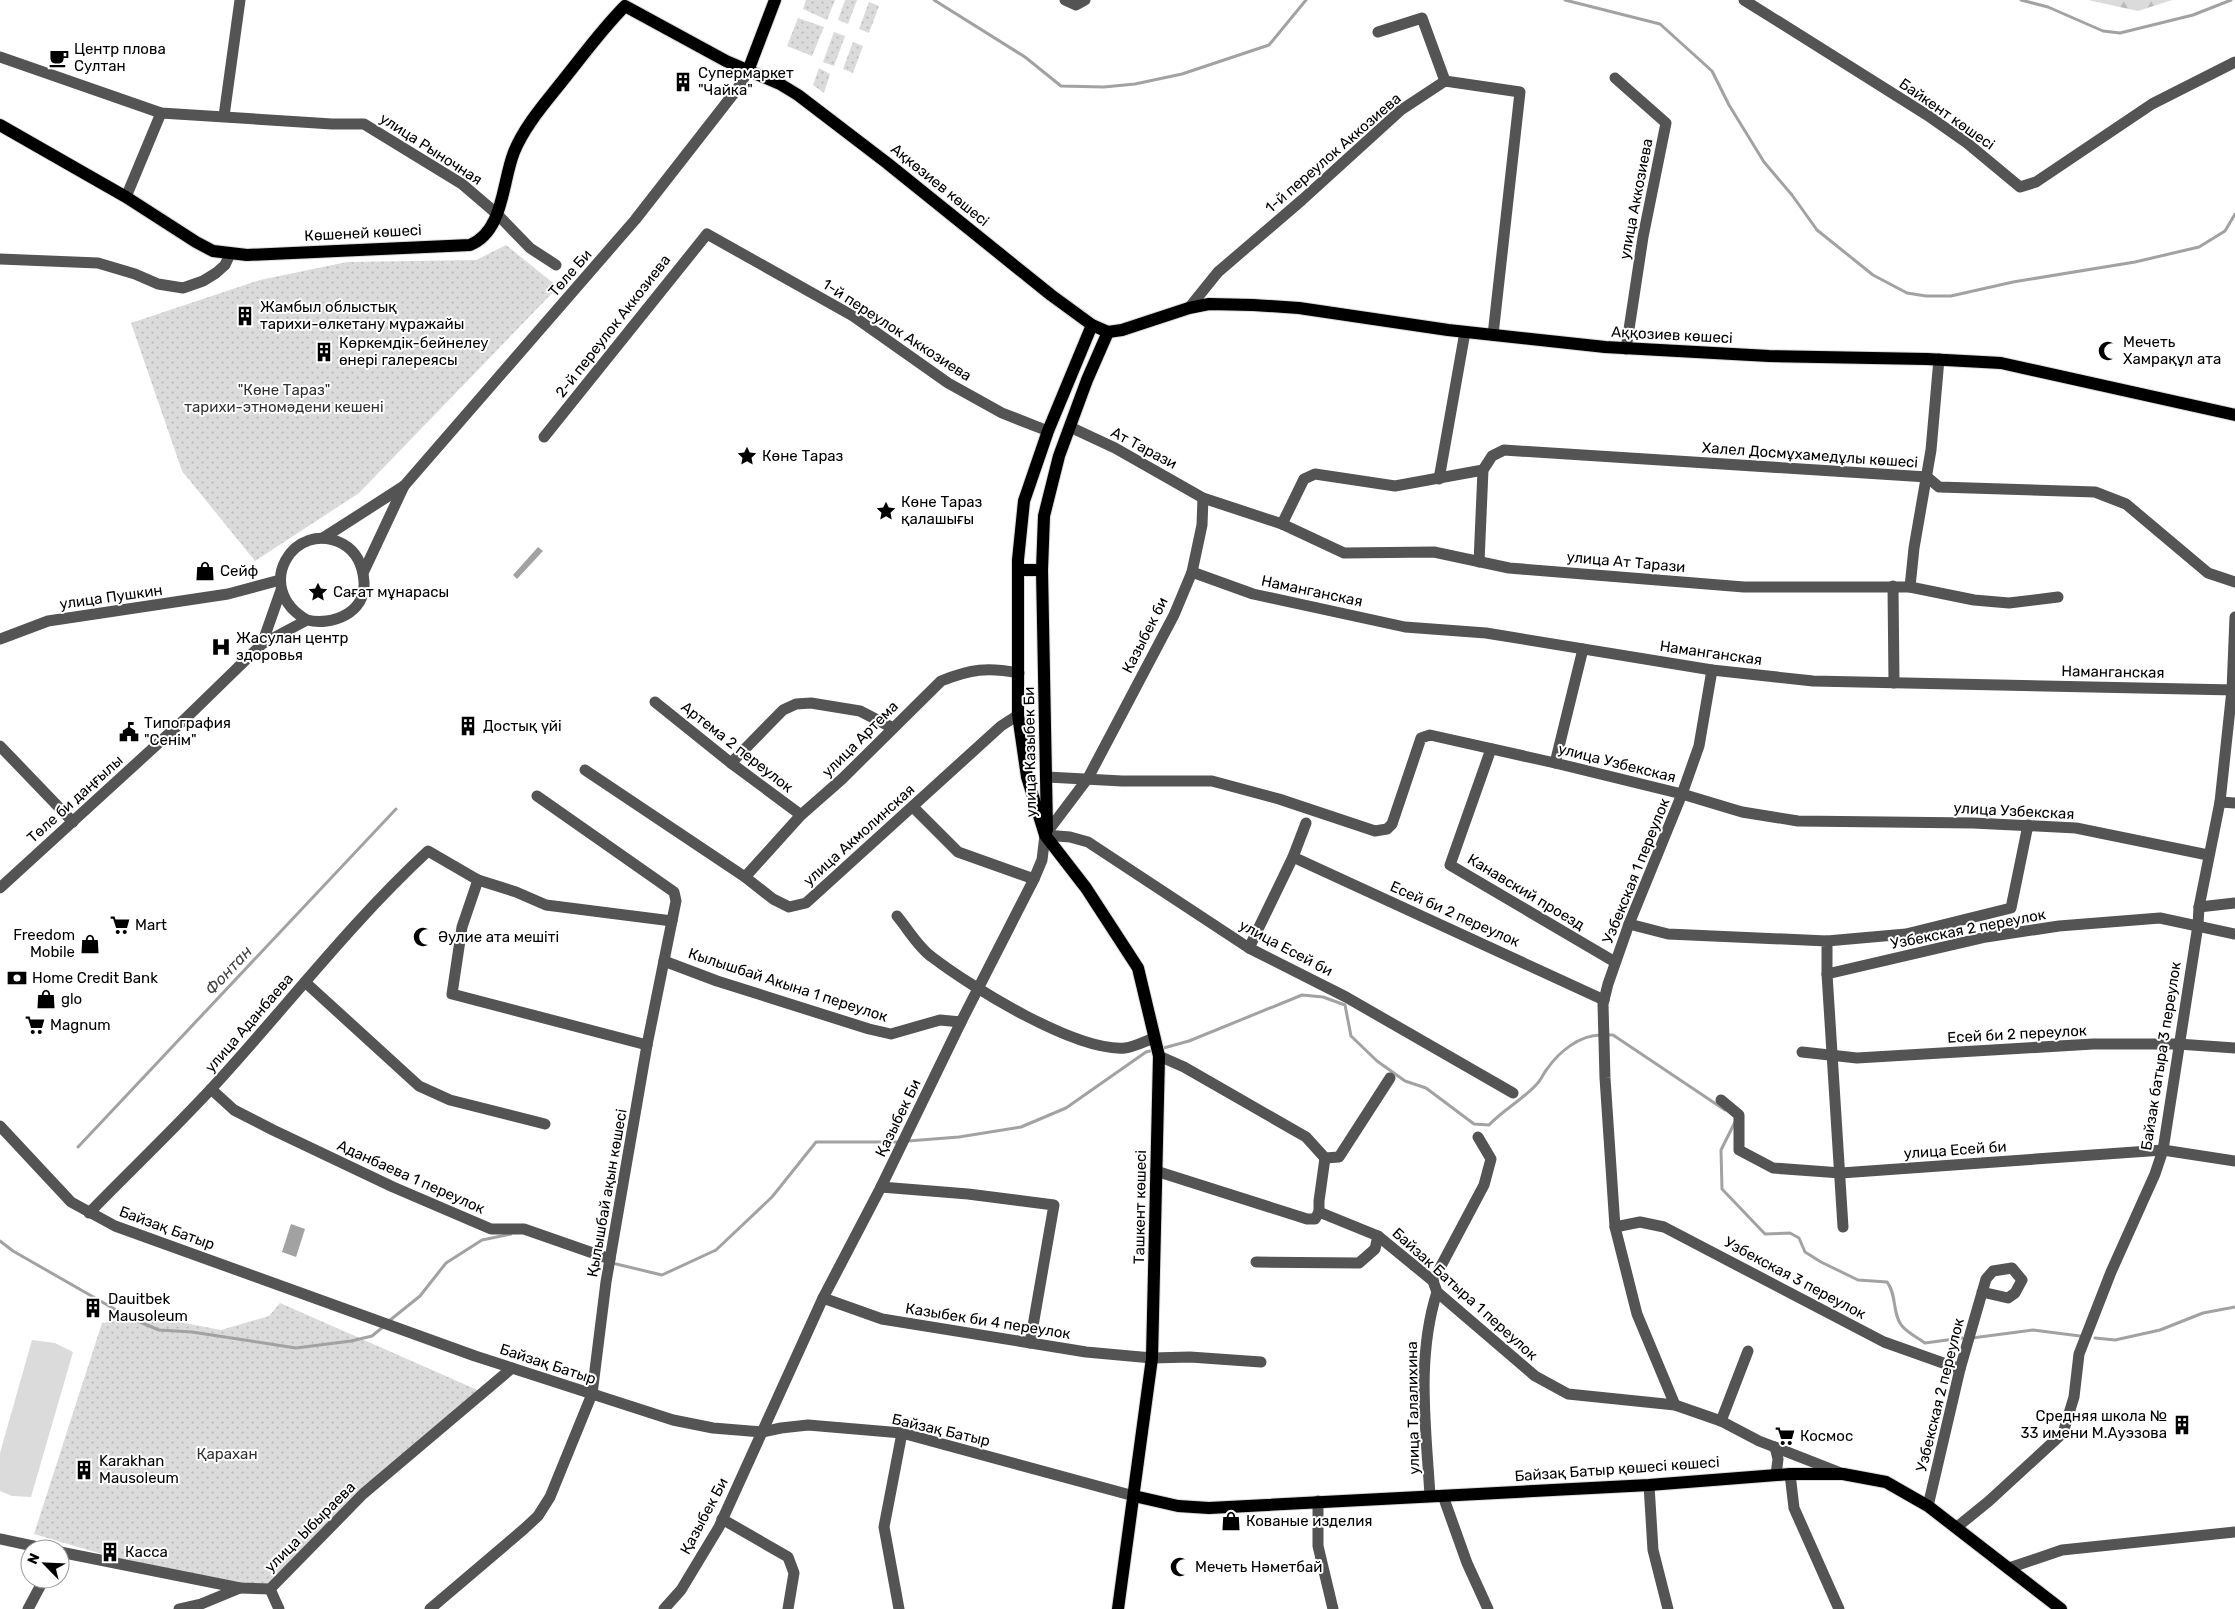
<svg xmlns="http://www.w3.org/2000/svg" width="2235" height="1609" viewBox="0 0 2235 1609" font-family="Rubik,sans-serif">
<defs>
<pattern id="grass-dots" width="8" height="8" patternUnits="userSpaceOnUse" patternTransform="scale(1.25)"><rect width="8" height="8" fill="#dbdbdb"/><path d="M2 2h.1M6 6h.1" fill="none" stroke="#bababa" stroke-width="1.8" stroke-linecap="round"/></pattern>
<pattern id="forest-firs" width="22" height="20" patternUnits="userSpaceOnUse" patternTransform="scale(1.25)"><rect width="22" height="20" fill="#dbdbdb"/><path d="M5 1l3.5 6h-7zM16 11l3.5 6h-7z" fill="#bababa"/></pattern>
</defs>
<rect width="100%" height="100%" fill="#fff"/>
<g fill="url(#grass-dots)">
<path d="M806,0H835L827,20L803,9Z"/>
<path d="M845,0H857L848,24L838,20Z"/>
<path d="M869,2L879,6L869,33L859,29Z"/>
<path d="M798,18L824,27L812,56L787,46Z"/>
<path d="M834,32L845,36L834,66L823,62Z"/>
<path d="M853,42L863,46L853,73L843,69Z"/>
<path d="M819,68L830,74L824,93L813,85Z"/>
<path d="M506,245L558,287L359,493L255,561L182,471L131,323L260,280L347,262L476,260Z"/>
<path d="M280,1303L482,1392L263,1589L112,1557L34,1534L102,1323L148,1316L221,1330L269,1316Z"/>
</g>
<path fill="url(#forest-firs)" d="M2088,0H2172L2138,11Z"/>
<path fill="#dbdbdb" d="M32,1340L55,1343L73,1352L31,1497L12,1496L0,1491V1453Z"/>
<g fill="#a2a2a2">
<path d="M538,547L543,551L517,579L513,575Z"/>
<path d="M291,1224L305,1229L296,1257L282,1252Z"/>
</g>
<g fill="none" stroke-linecap="round" stroke-linejoin="round">
<g stroke="#a2a2a2" stroke-width="3">
<path d="M934,0L1025,57L1061,86L1104,87L1135,84L1182,74L1269,45L1306,0"/>
<path d="M1565,0L1660,24L1712,71L1729,105L1764,162L1792,195L1817,230L1873,275L1907,293L1926,296H1951L2013,282L2135,262L2199,247L2225,231L2235,214"/>
<path d="M2021,0L2048,7L2103,31L2120,33L2193,15L2231,0"/>
<path d="M1607,1035H1613L1725,1110"/>
<path d="M1160,1049L1189,1041L1302,995L1323,997L1345,1005L1351,1036L1377,1061L1405,1081L1426,1088L1474,1124L1489,1125C1503,1110 1522,1100 1536,1085C1541,1080 1543,1074 1547,1069C1559,1052 1579,1035 1601,1035"/>
<path d="M1735,1122L1721,1150L1722,1189L1765,1234L1790,1233L1799,1238L1805,1252L1821,1262L1858,1280L1887,1282C1897,1294 1892,1314 1902,1326C1908,1333 1918,1338 1925,1343L1962,1338"/>
<path d="M908,1141L959,1137L1021,1127L1066,1108L1146,1052L1154,1050"/>
<path d="M78,1147L396,809"/>
<path d="M0,1241L13,1251L130,1318L159,1330L192,1332L296,1348L351,1341L372,1336L383,1327"/>
<path d="M612,1263L662,1275L716,1250L772,1197L816,1142H899"/>
<path d="M389,1321L420,1296L446,1263L482,1240L511,1234"/>
<path d="M1972,1338L2033,1330L2080,1336"/>
<path d="M2095,1338L2115,1340L2160,1330L2203,1313L2235,1307"/>
</g>
<defs>
<g id="major">
<path d="M748,71L775,0"/>
<path d="M0,125L126,197L196,242L213,251L247,255L470,245C504,231 502,182 514,152C525,125 546,102 564,79C584,54 603,28 625,6L726,61L780,84L798,95L887,163L1051,295L1092,325L1108,332"/>
<path d="M1092,325L1048,431L1024,501L1018,560V715L1027,777L1045,835L1086,888L1138,968L1159,1056L1152,1358L1118,1609"/>
<path d="M1108,332L1122,330L1189,308L1209,304L1253,305L1299,308L1448,330L1605,347L1769,356L1927,359L2001,363L2235,415"/>
<path d="M1018,570H1042"/>
<path d="M1047,830L1042,570L1044,516L1059,456L1087,380L1108,332"/>
<path d="M1134,1496L1178,1506L1209,1508L1649,1485L1790,1474H1843L1886,1482L1928,1506L2061,1609"/>
</g>
</defs>
<use href="#major" stroke="#dbdbdb" stroke-width="14"/>
<g stroke="#545454" stroke-width="11">
<path d="M1065,0L1076,5L1085,0"/>
<path d="M1744,0L1927,115L1967,143L2020,187L2036,182L2152,104L2235,62"/>
<path d="M1378,32L1422,18L1445,81"/>
<path d="M0,57L161,113L332,124H364L462,184L497,214L530,248L556,265"/>
<path d="M1615,78L1666,123L1643,237L1626,349"/>
<path d="M224,116L240,0"/>
<path d="M126,197L161,113"/>
<path d="M0,259L98,263L135,274L158,284L183,288L203,281L216,273L225,265L230,254"/>
<path d="M1189,308L1218,272L1302,200L1401,110L1445,81L1520,92L1493,335"/>
<path d="M1070,427L1115,448L1203,498L1282,524L1344,553L1434,552L1509,568L1744,587H1910L1974,600L2009,603L2058,597"/>
<path d="M544,437L707,234L853,316L948,383L1002,413L1048,431"/>
<path d="M1439,479L1465,332"/>
<path d="M1282,524L1304,479L1315,474L1395,486L1483,470"/>
<path d="M323,538L404,486"/>
<path d="M1479,562L1483,470L1492,456L1504,450L1927,477L1939,487L2095,492L2126,504L2208,573L2235,582"/>
<path d="M364,571L404,486L635,220L738,88L748,71"/>
<path d="M1192,572L1253,594L1405,627L1486,633L1712,670L1813,681L2235,690"/>
<path d="M1893,586L1894,683"/>
<path d="M1910,587L1914,548L1931,450L1939,359"/>
<path d="M0,639L48,621L228,594L280,580"/>
<path d="M262,644L281,590"/>
<path d="M655,702L731,763L801,815"/>
<path d="M0,746L73,822"/>
<path d="M1491,749L1450,865L1615,962"/>
<path d="M731,763L783,710L796,704L811,703L860,711L893,728"/>
<path d="M1555,763L1583,649"/>
<path d="M585,770L745,877L773,899L789,907L806,903L1001,726L1018,715"/>
<path d="M1047,777L1122,781H1212L1279,799L1375,831L1387,829L1392,824L1421,738L1430,735L1555,763L1682,794L1742,812L1798,821L1973,823L2076,828L2208,855"/>
<path d="M2220,802L2235,803"/>
<path d="M913,807L958,852L1034,879"/>
<path d="M1045,835L1070,837L1088,842L1249,948L1346,997L1513,1093"/>
<path d="M1293,857L1604,1000"/>
<path d="M745,877L801,815L842,779L941,681C971,669 987,667 1019,673"/>
<path d="M478,880L462,927L452,994L647,1045"/>
<path d="M0,888L186,718L262,644L307,620C332,626 366,613 364,582C363,566 357,552 343,544C294,518 251,588 307,620"/>
<path d="M2199,907L2235,903"/>
<path d="M897,916C908,929 918,947 932,957C971,987 1076,1052 1125,1048C1135,1047 1145,1041 1154,1038"/>
<path d="M1629,924L1668,934L1827,941V974L1843,1227"/>
<path d="M1827,941L1906,934L2011,908L2028,825"/>
<path d="M1249,948L1293,857L1306,823"/>
<path d="M664,961L717,981L869,1029L891,1034L940,1020L961,1022"/>
<path d="M1827,974L1986,937L2059,926L2160,918L2235,934"/>
<path d="M305,982L419,1086L450,1100L545,1124"/>
<path d="M1802,1052L1857,1058L2093,1044H2178L2235,1048"/>
<path d="M1159,1056L1184,1067L1306,1137L1325,1158L1339,1157L1390,1078"/>
<path d="M211,1089L234,1110L273,1130L393,1187L491,1229H524L610,1259"/>
<path d="M1721,1100L1739,1115V1150L1773,1168L1841,1173L2163,1150L2235,1161"/>
<path d="M0,1126L71,1202L115,1226L475,1356L673,1420L713,1428L762,1432L781,1428L808,1425L902,1433L1134,1496"/>
<path d="M1325,1158L1319,1201V1212L1378,1236L1433,1281L1437,1292L1535,1376L1568,1394L1675,1405L1721,1421L1759,1441L1841,1473"/>
<path d="M1156,1171L1307,1219H1315L1319,1212"/>
<path d="M881,1187L968,1194L1054,1205L1030,1343"/>
<path d="M89,1213C130,1171 172,1131 211,1089C284,1010 349,924 428,851L478,880L516,892L546,905L672,921"/>
<path d="M1615,1227L1640,1222L1664,1227L1884,1342L1960,1369"/>
<path d="M1256,1262L1359,1263L1375,1249L1378,1236"/>
<path d="M1433,1281L1484,1185L1491,1159L1478,1137"/>
<path d="M823,1298L882,1319L1086,1352L1152,1358L1190,1357L1261,1362"/>
<path d="M1675,1405L1637,1314L1615,1227L1605,1078L1603,1004L1608,984L1629,924L1682,794L1699,746L1712,670"/>
<path d="M1721,1421L1748,1351"/>
<path d="M1775,1447L1778,1459L1776,1475"/>
<path d="M1790,1474L1794,1508L1839,1609"/>
<path d="M1649,1485L1653,1550L1668,1609"/>
<path d="M1430,1496C1426,1428 1416,1358 1437,1292"/>
<path d="M1443,1496L1467,1563L1488,1609"/>
<path d="M1318,1501V1546L1333,1609"/>
<path d="M1928,1506L1960,1369L1986,1279L1993,1271L2012,1268L2022,1280L2015,1293L2008,1298L1982,1292"/>
<path d="M722,1519L788,1557L794,1573L788,1609"/>
<path d="M1957,1527L1989,1501L2063,1433L2074,1397L2079,1354L2111,1272L2155,1174L2163,1150L2198,925L2199,907L2220,802L2232,690L2235,617"/>
<path d="M0,1539L47,1549"/>
<path d="M60,1552L240,1588L270,1589L363,1494L512,1368"/>
<path d="M2009,1568L2062,1550L2235,1532"/>
<path d="M270,1589L279,1609"/>
<path d="M28,1609L44,1579"/>
<path d="M179,1609L201,1604L240,1588"/>
<path d="M430,1609L524,1529L538,1516L550,1497L592,1394L606,1282L647,1045L676,901L674,892L537,796"/>
<path d="M664,1609L681,1590L719,1527L823,1298L881,1187L961,1022L1034,879L1042,860L1045,835L1088,778L1174,615L1192,572L1202,525L1203,498"/>
<path d="M899,1609L884,1527L902,1433"/>
</g>
<use href="#major" stroke="#000" stroke-width="12"/>
</g>
<defs>
<symbol id="cafe-bare" viewBox="-9 -9 18 18"><path d="M-5.5-4.5H6V0H3Q3 3.5 0 3.5H-2.5Q-5.5 3.5-5.5 0ZM3-3.2v2h1.7v-2ZM-6 4.5H4V6H-6Z" fill="#000" stroke="#fff" stroke-width="2.5" paint-order="stroke"/></symbol>
<symbol id="building-bare" viewBox="-9 -9 18 18"><path d="M-4-6H4V6H1V3H-1V6H-4ZM-2.5-4.3h1.7v1.8h-1.7ZM.8-4.3h1.7v1.8H.8ZM-2.5-1h1.7V.8h-1.7ZM.8-1h1.7V.8H.8Z" fill="#000" stroke="#fff" stroke-width="2.5" paint-order="stroke"/></symbol>
<symbol id="mosque-bare" viewBox="-9 -9 18 18"><path d="M3.5-4.9A6 6 0 1 0 3.5 4.9A5 5 0 1 1 3.5-4.9Z" fill="#000" stroke="#fff" stroke-width="2.5" paint-order="stroke"/></symbol>
<symbol id="sight-bare" viewBox="-9 -9 18 18"><path d="M0-6L1.8-2.2L6-1.7L2.9 1.2L3.7 5.4L0 3.3L-3.7 5.4L-2.9 1.2L-6-1.7L-1.8-2.2Z" fill="#000" stroke="#fff" stroke-width="2.5" paint-order="stroke"/></symbol>
<symbol id="shop-bare" viewBox="-9 -9 18 18"><path d="M-5-2.5h2.3a2.7 3.5 0 0 1 5.4 0H5L5.5 6h-11ZM-1.5-2.5h3a1.5 2.3 0 0 0-3 0Z" fill="#000" stroke="#fff" stroke-width="2.5" paint-order="stroke"/></symbol>
<symbol id="hospital-bare" viewBox="-9 -9 18 18"><path d="M-5-5h3v3.5h4V-5h3V5h-3V1.5h-4V5h-3Z" fill="#000" stroke="#fff" stroke-width="2.5" paint-order="stroke"/></symbol>
<symbol id="civic-bare" viewBox="-9 -9 18 18"><path d="M-.6-6.5H3V-4.5H.6V-3L4-1V1h2V6H-6V1h2V-1L-.6-3ZM-1.2 2.5V6h2.4V2.5Z" fill="#000" stroke="#fff" stroke-width="2.5" paint-order="stroke"/></symbol>
<symbol id="supermarket-bare" viewBox="-9 -9 18 18"><path d="M-6-5.5h2.5l.6 2H6L4.5 2H-2.5L-4.4-4H-6ZM-1.5 3.2a1.3 1.3 0 1 0 .1 0ZM3 3.2a1.3 1.3 0 1 0 .1 0Z" fill="#000" stroke="#fff" stroke-width="2.5" paint-order="stroke"/></symbol>
<symbol id="bank-bare" viewBox="-9 -9 18 18"><path d="M-6-4H6V4H-6ZM0-2.3a2.3 2.3 0 1 0 0 4.6a2.3 2.3 0 1 0 0-4.6Z" fill="#000" stroke="#fff" stroke-width="2.5" paint-order="stroke"/></symbol>
</defs>
<g fill-rule="evenodd">
<use href="#cafe-bare" x="45" y="44" width="28" height="28"/>
<use href="#building-bare" x="669" y="68" width="28" height="28"/>
<use href="#building-bare" x="231" y="302" width="28" height="28"/>
<use href="#mosque-bare" x="2094" y="337" width="28" height="28"/>
<use href="#building-bare" x="310" y="338" width="28" height="28"/>
<use href="#sight-bare" x="733" y="442" width="28" height="28"/>
<use href="#sight-bare" x="872" y="497" width="28" height="28"/>
<use href="#shop-bare" x="191" y="557" width="28" height="28"/>
<use href="#sight-bare" x="304" y="578" width="28" height="28"/>
<use href="#hospital-bare" x="207" y="633" width="28" height="28"/>
<use href="#building-bare" x="454" y="712" width="28" height="28"/>
<use href="#civic-bare" x="115" y="718" width="28" height="28"/>
<use href="#supermarket-bare" x="106" y="911" width="28" height="28"/>
<use href="#mosque-bare" x="409" y="923" width="28" height="28"/>
<use href="#shop-bare" x="76" y="930" width="28" height="28"/>
<use href="#bank-bare" x="3" y="964" width="28" height="28"/>
<use href="#shop-bare" x="32" y="985" width="28" height="28"/>
<use href="#supermarket-bare" x="21" y="1011" width="28" height="28"/>
<use href="#building-bare" x="79" y="1294" width="28" height="28"/>
<use href="#building-bare" x="2168" y="1411" width="28" height="28"/>
<use href="#supermarket-bare" x="1771" y="1422" width="28" height="28"/>
<use href="#building-bare" x="70" y="1456" width="28" height="28"/>
<use href="#shop-bare" x="1217" y="1507" width="28" height="28"/>
<use href="#building-bare" x="96" y="1538" width="28" height="28"/>
<use href="#mosque-bare" x="1166" y="1553" width="28" height="28"/>
</g>
<g text-anchor="middle" stroke-width="4" stroke-linejoin="round" paint-order="stroke">
<g font-size="15" fill="#000" stroke="#fff" text-anchor="start">
<text x="74" y="54">Центр плова<tspan x="74" dy="17">Султан</tspan></text>
<text x="698" y="78">Супермаркет<tspan x="698" dy="17">"Чайка"</tspan></text>
<text x="260" y="312">Жамбыл облыстық<tspan x="260" dy="17">тарихи-өлкетану мұражайы</tspan></text>
<text x="2123" y="347">Мечеть<tspan x="2123" dy="17">Хамрақұл ата</tspan></text>
<text x="339" y="348">Көркемдік-бейнелеу<tspan x="339" dy="17">өнері галереясы</tspan></text>
<text x="762" y="461">Көне Тараз</text>
<text x="901" y="507">Көне Тараз<tspan x="901" dy="17">қалашығы</tspan></text>
<text x="220" y="576">Сейф</text>
<text x="333" y="597">Сағат мұнарасы</text>
<text x="236" y="643">Жасулан центр<tspan x="236" dy="17">здоровья</tspan></text>
<text x="144" y="728">Типография<tspan x="144" dy="17">"Сенім"</tspan></text>
<text x="483" y="731">Достық үйі</text>
<text x="135" y="930">Mart</text>
<text x="75" y="940" text-anchor="end">Freedom<tspan x="75" dy="17">Mobile</tspan></text>
<text x="438" y="942">Әулие ата мешіті</text>
<text x="32" y="983">Home Credit Bank</text>
<text x="61" y="1004">glo</text>
<text x="50" y="1030">Magnum</text>
<text x="108" y="1304">Dauitbek<tspan x="108" dy="17">Mausoleum</tspan></text>
<text x="2167" y="1421" text-anchor="end">Средняя школа №<tspan x="2167" dy="17">33 имени М.Ауэзова</tspan></text>
<text x="1800" y="1441">Космос</text>
<text x="99" y="1466">Karakhan<tspan x="99" dy="17">Mausoleum</tspan></text>
<text x="1246" y="1526">Кованые изделия</text>
<text x="125" y="1557">Касса</text>
<text x="1195" y="1572">Мечеть Нәметбай</text>
</g>
<g font-size="15" fill="#000" stroke="#fff">
<text transform="translate(1947 114) rotate(35)" y="5">Байкент көшесі</text>
<text transform="translate(431 149) rotate(33)" y="5">улица Рыночная</text>
<text transform="translate(1333 153) rotate(-41)" y="5">1-й переулок Аккозиева</text>
<text transform="translate(940 185) rotate(39)" y="5">Ақкөзиев көшесі</text>
<text transform="translate(1636 199) rotate(-79)" y="5">улица Аккозиева</text>
<text transform="translate(363 233) rotate(-3)" y="5">Көшеней көшесі</text>
<text transform="translate(570 273) rotate(-49)" y="5">Төле Би</text>
<text transform="translate(613 326) rotate(-52)" y="5">2-й переулок Аккозиева</text>
<text transform="translate(897 330) rotate(33)" y="5">1-й переулок Аккозиева</text>
<text transform="translate(1672 335) rotate(3)" y="5">Аққозиев көшесі</text>
<text transform="translate(1144 448) rotate(28)" y="5">Ат Тарази</text>
<text transform="translate(1810 455) rotate(4)" y="5">Халел Досмұхамедұлы көшесі</text>
<text transform="translate(1626 562) rotate(5)" y="5">улица Ат Тарази</text>
<text transform="translate(1312 591) rotate(12)" y="5">Наманганская</text>
<text transform="translate(111 597) rotate(-8)" y="5">улица Пушкин</text>
<text transform="translate(1145 635) rotate(-63)" y="5">Казыбек би</text>
<text transform="translate(1711 653) rotate(8)" y="5">Наманганская</text>
<text transform="translate(2113 672) rotate(1)" y="5">Наманганская</text>
<text transform="translate(860 739) rotate(-45)" y="5">улица Артема</text>
<text transform="translate(737 747) rotate(38)" y="5">Артема 2 переулок</text>
<text transform="translate(1030 752) rotate(-91)" y="5">улица Казыбек Би</text>
<text transform="translate(1617 763) rotate(14)" y="5">улица Узбекская</text>
<text transform="translate(75 799) rotate(-42)" y="5">Төле би даңғылы</text>
<text transform="translate(2014 811) rotate(3)" y="5">улица Узбекская</text>
<text transform="translate(859 835) rotate(-42)" y="5">улица Акмолинская</text>
<text transform="translate(1636 871) rotate(-68)" y="5">Узбекская 1 переулок</text>
<text transform="translate(1526 892) rotate(31)" y="5">Канавский проезд</text>
<text transform="translate(1455 914) rotate(24)" y="5">Есей би 2 переулок</text>
<text transform="translate(1968 929) rotate(-11)" y="5">Узбекская 2 переулок</text>
<text transform="translate(1286 948) rotate(28)" y="5">улица Есей би</text>
<text transform="translate(788 985) rotate(18)" y="5">Кылышбай Акына 1 переулок</text>
<text transform="translate(249 1023) rotate(-49)" y="5">улица Аданбаева</text>
<text transform="translate(2017 1034) rotate(-3)" y="5">Есей би 2 переулок</text>
<text transform="translate(2161 1056) rotate(-81)" y="5">Байзак батыра 3 переулок</text>
<text transform="translate(898 1118) rotate(-64)" y="5">Қазыбек Би</text>
<text transform="translate(1955 1150) rotate(-4)" y="5">улица Есей би</text>
<text transform="translate(411 1177) rotate(24)" y="5">Аданбаева 1 переулок</text>
<text transform="translate(607 1193) rotate(-80)" y="5">Қылышбай ақын көшесі</text>
<text transform="translate(1140 1207) rotate(-89)" y="5">Ташкент көшесі</text>
<text transform="translate(167 1228) rotate(20)" y="5">Байзақ Батыр</text>
<text transform="translate(1795 1278) rotate(28)" y="5">Узбекская 3 переулок</text>
<text transform="translate(1465 1294) rotate(42)" y="5">Байзак Батыра 1 переулок</text>
<text transform="translate(988 1321) rotate(9)" y="5">Казыбек би 4 переулок</text>
<text transform="translate(548 1364) rotate(18)" y="5">Байзақ Батыр</text>
<text transform="translate(1940 1395) rotate(-76)" y="5">Узбекская 2 переулок</text>
<text transform="translate(1413 1408) rotate(-91)" y="5">улица Талалихина</text>
<text transform="translate(941 1430) rotate(13)" y="5">Байзақ Батыр</text>
<text transform="translate(1617 1469) rotate(-4)" y="5">Байзақ Батыр қөшесі көшесі</text>
<text transform="translate(704 1516) rotate(-62)" y="5">Қазыбек Би</text>
<text transform="translate(310 1527) rotate(-45)" y="5">улица Ыбыраева</text>
</g>
<g font-size="15" fill="#323232" stroke="#fff">
<text x="284" y="395">"Көне Тараз"<tspan x="284" dy="17">тарихи-этномәдени кешені</tspan></text>
<text x="227" y="1459">Қарахан</text>
</g>
<g font-size="16" font-style="italic" fill="#434343" stroke="#fff">
<text transform="translate(228 970) rotate(-47)" y="6">Фонтан</text>
</g>
</g>
<g transform="translate(45 1564) rotate(294)"><circle r="24" fill="#ffffff" stroke="#999999"/>
<path d="M0-4L9 19L0 12L-9 19Z" fill="#000000"/>
<text y="-8" font-size="14" font-weight="bold" text-anchor="middle" fill="#000000">N</text>
</g>
</svg>
